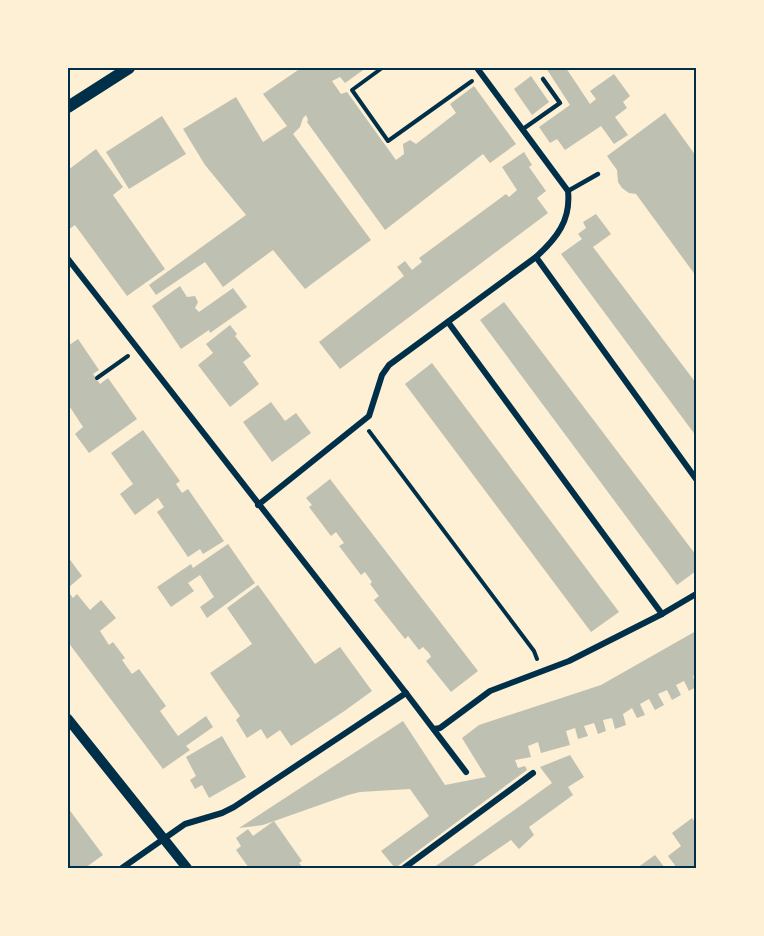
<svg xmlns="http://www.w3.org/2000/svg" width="764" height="936" viewBox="0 0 764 936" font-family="Montserrat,sans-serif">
<rect width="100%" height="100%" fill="#fdf0d5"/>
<g fill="#bec0b2">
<path d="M301,68H366L345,83L340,77L332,81L341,94L347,92L396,160L404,154L403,144L410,140L416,144L456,113L450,104L474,86L516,144L490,163L483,154L385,230L307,122L308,120L306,115L303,118L300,127L293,134L371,240L305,289L273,250L223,287L205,262L156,295L149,285L246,215L205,165L183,129L236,97L263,142L287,126L263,94Z"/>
<path d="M546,68H566L590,104L596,99L590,91L614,74L630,96L623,102L627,108L615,117L628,135L614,144L601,126L565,150L557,139L550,143L539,127L570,105Z"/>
<path d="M531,76L549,102L532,115L514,89Z"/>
<path d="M665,113L696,156V276L636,194L629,193L622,188L618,182L617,170L607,156Z"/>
<path d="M162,116L186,154L129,189L106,152Z"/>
<path d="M96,149L123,187L113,195L165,269L127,296L75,225L68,230V170Z"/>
<path d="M524,152L532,165L529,167L546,191L537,198L548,213L340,369L319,342L404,276L397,267L405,261L412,270L422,262L419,258L506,194L509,197L517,190L502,167Z"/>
<path d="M596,214L611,234L593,247L696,383V436L561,254L582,239L578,234L586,228L583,222Z"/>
<path d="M180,286L187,297L195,296L198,302L195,308L199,312L233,288L247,307L210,333L209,330L181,349L152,306Z"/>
<path d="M504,302L696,555V571L677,585L480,320Z"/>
<path d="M230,325L237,334L235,336L251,356L243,362L259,384L230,407L198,365L213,353L206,344Z"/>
<path d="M78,339L99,370L93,374L100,384L108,378L137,419L89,453L75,434L83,427L68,404V346Z"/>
<path d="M432,363L619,612L591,632L405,384Z"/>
<path d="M271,402L285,421L296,413L311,433L272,462L243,422Z"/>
<path d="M143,430L180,481L176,484L182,493L188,489L224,541L203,554L200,549L188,557L157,512L164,507L158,498L135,515L120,494L133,484L111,453Z"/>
<path d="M330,479L478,671L451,692L426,661L431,657L429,653L423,647L419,650L408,636L405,639L374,600L379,596L370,584L372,582L365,572L361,575L339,546L344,543L336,532L331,536L309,507L312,505L306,498Z"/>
<path d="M228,544L255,583L207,618L200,607L214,597L200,575L188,583L194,591L171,607L157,587L191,564L193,568Z"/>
<path d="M68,557L82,576L68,588Z"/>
<path d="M258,585L315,664L340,647L372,691L343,712L291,746L280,730L267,739L261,729L247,738L236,720L240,716L210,673L252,644L227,608Z"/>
<path d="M68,591L73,598L77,594L90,610L101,600L116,618L100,631L109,645L113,642L125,658L122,660L132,674L139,669L166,706L160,711L178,736L206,716L213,727L186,746L190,750L163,769L68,642Z"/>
<path d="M696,631V674L693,676L696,687L689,691L684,681L676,685L681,695L672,700L667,690L658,694L664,705L655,710L649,699L640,704L645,715L637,718L632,708L623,714L626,725L615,729L612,718L603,720L606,731L598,734L594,723L584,726L588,736L578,739L575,728L566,731L570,745L541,753L538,742L528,746L531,757L515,760L518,768L525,766L527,770L395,868L381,851L429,816L410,789L360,792L348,795L263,825L239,828L403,721L445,785L486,777L462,738L479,725L601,685Z"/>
<path d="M222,736L246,777L209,798L202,785L195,789L190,780L196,776L186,757Z"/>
<path d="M570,755L584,777L568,787L573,795L529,827L534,835L519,849L511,840L470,868H433L552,783L540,767Z"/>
<path d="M68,808L103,855L85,868H68Z"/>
<path d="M692,818L696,824V868H677L668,856L681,846L672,833Z"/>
<path d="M274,821L302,861L299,863L303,868H249L236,850L241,846L236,838L248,829L253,836Z"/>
<path d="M655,855L665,868H637Z"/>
</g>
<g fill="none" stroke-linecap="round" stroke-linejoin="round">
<g stroke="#003049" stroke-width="4">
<path d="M382,68L352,90L388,141L472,81"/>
<path d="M97,378L128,356"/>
<path d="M369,431L534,651L537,659"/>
</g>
<g stroke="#003049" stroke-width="4.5">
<path d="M523,129L560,103L543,79"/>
<path d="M568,191L598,174"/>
</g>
<g stroke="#003049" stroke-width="6">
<path d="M536,257L696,479"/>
<path d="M68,259L406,693L466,772"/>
<path d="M448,322L662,614"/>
<path d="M258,505L369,416L382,375L389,365L536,257C557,238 571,220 568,191L477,68"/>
<path d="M434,729L440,728L490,691L569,661L662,614L696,594"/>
<path d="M122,868L185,824L222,813L234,807L406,693"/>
<path d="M404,868L533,773"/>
</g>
<path stroke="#003049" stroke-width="10" d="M68,719L187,868"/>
<path stroke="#003049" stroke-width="12" d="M68,107L129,68"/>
</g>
<rect width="764" height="936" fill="none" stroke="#fdf0d5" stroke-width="138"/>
<rect x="69" y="69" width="626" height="798" fill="none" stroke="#003049" stroke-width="2"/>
</svg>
